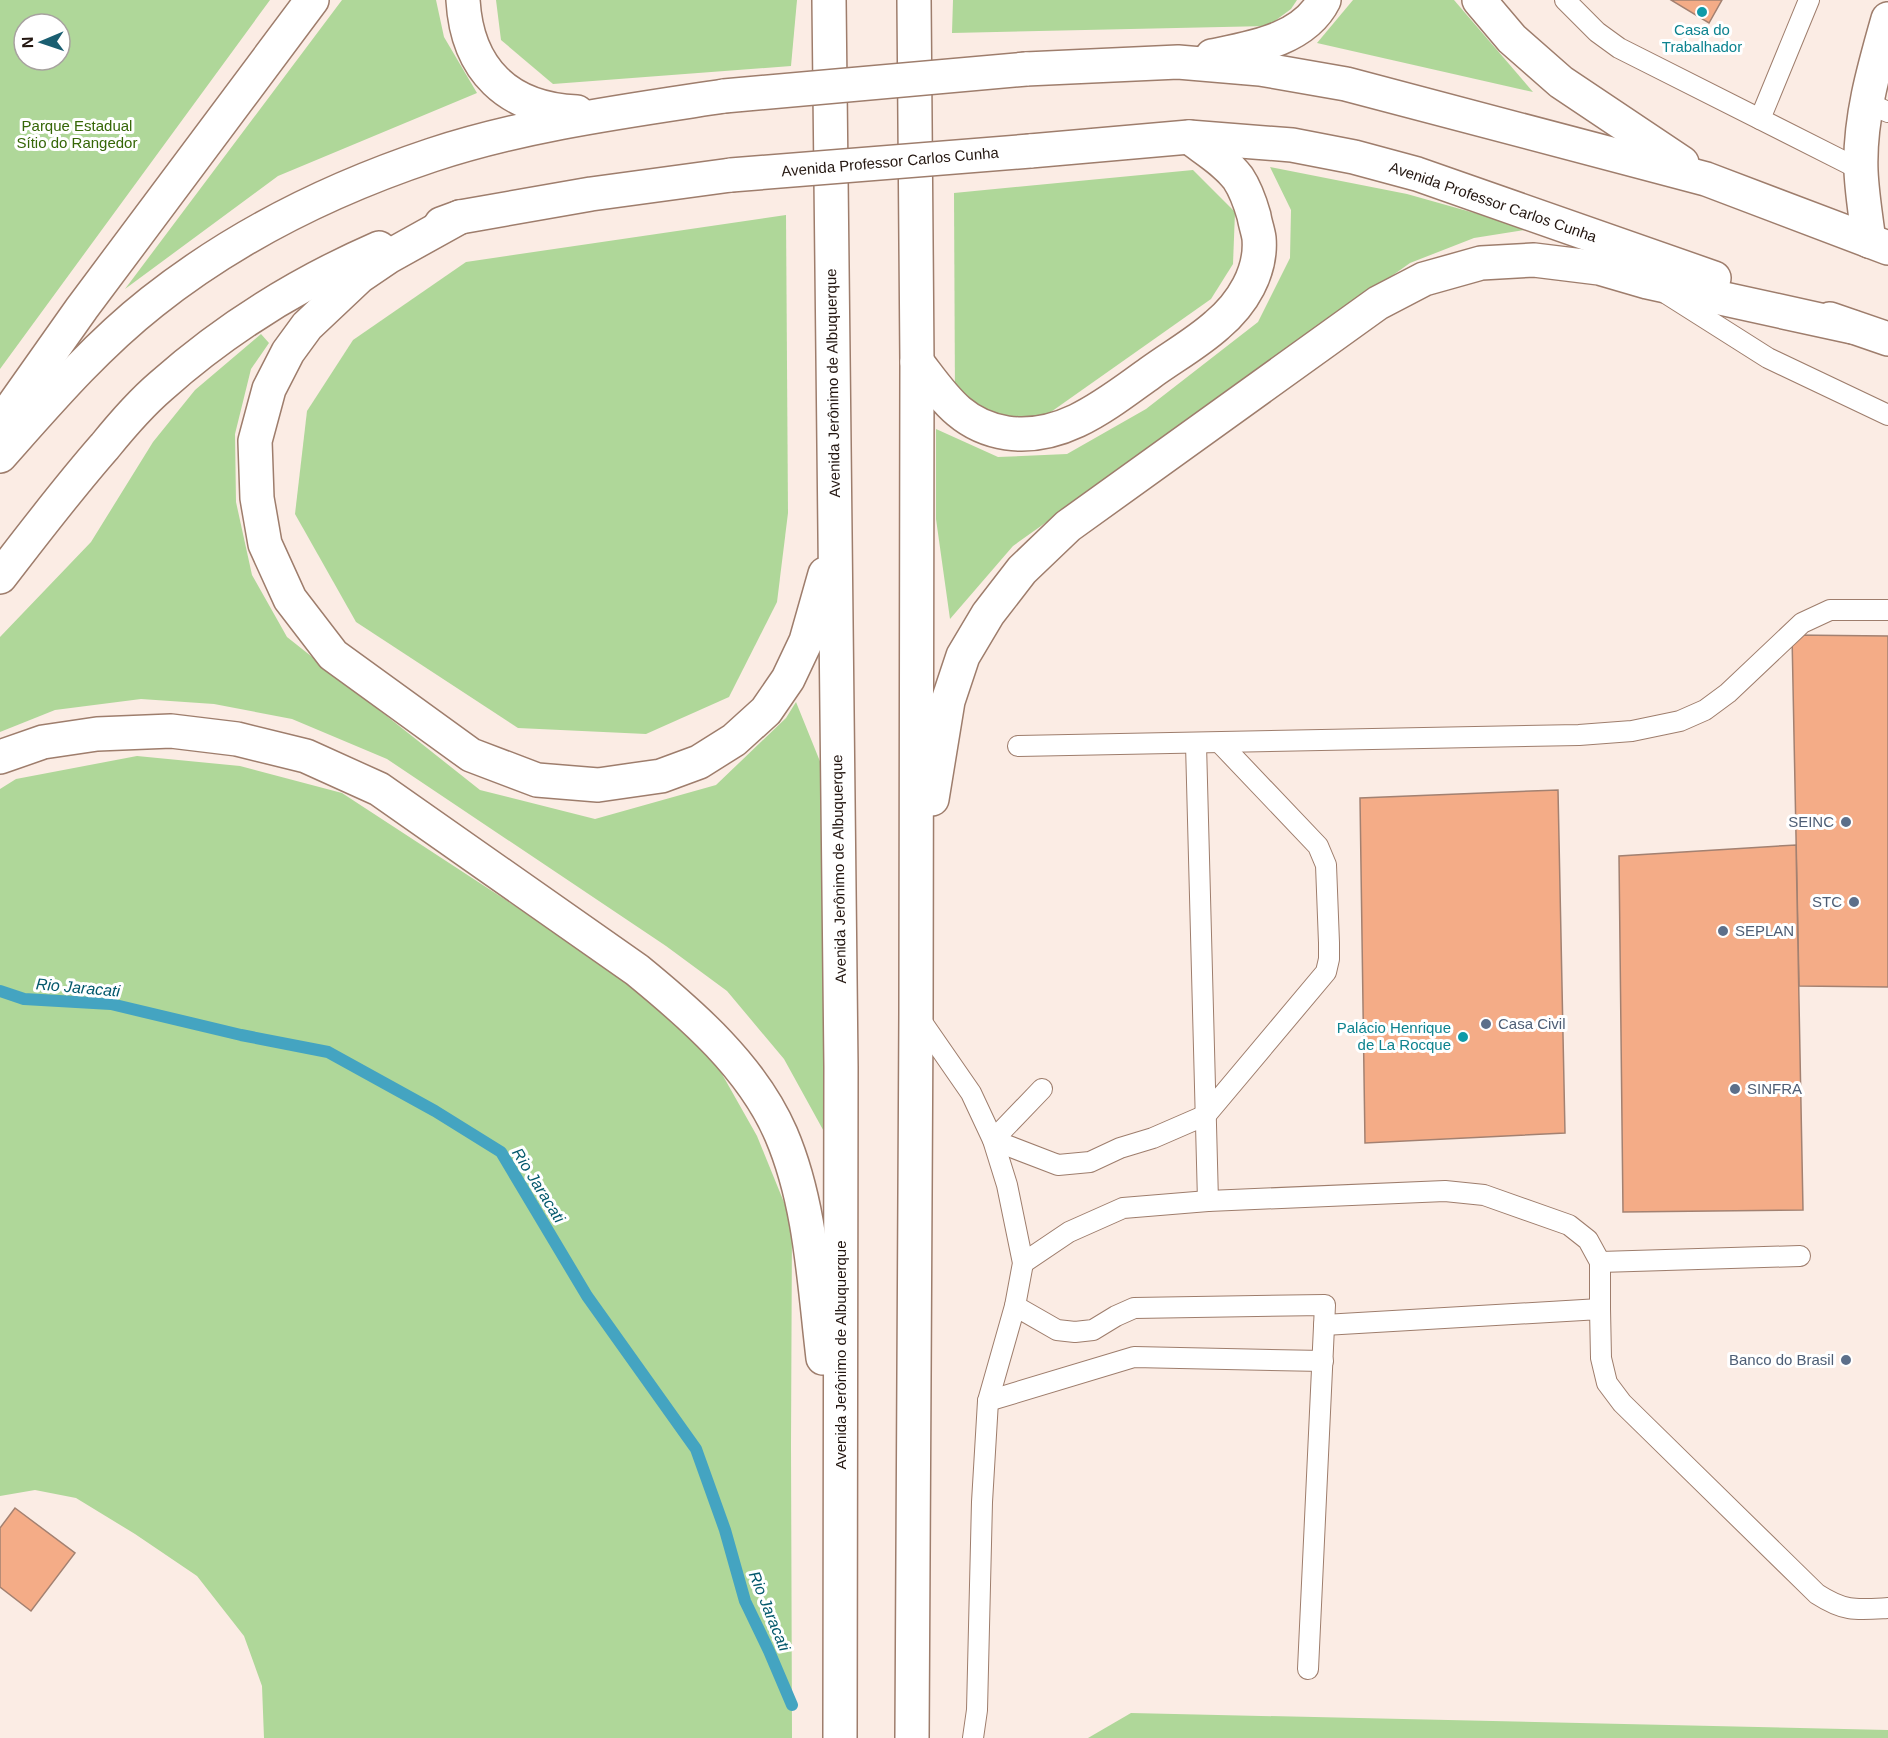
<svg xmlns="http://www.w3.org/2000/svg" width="1888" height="1738" viewBox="0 0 1888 1738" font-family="Helvetica,sans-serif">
<rect width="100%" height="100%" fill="#fbece4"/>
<g fill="#afd799" fill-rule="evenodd">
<path d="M0,0H270L0,369ZM24,24H60V60H24Z"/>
<path d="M342,0H436L444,37L477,93L278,176L125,289Z"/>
<path d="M496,0H797L791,66L553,84L501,40Z"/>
<path d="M953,0H1297L1291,9L1268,26L952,33Z"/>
<path d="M1353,0H1454L1533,92L1317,43Z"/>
<path d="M1270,167L1407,194L1531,229L1474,238L1410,263L1013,546L950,619L936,519V429L998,457L1067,454L1146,409L1258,322L1290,258L1291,210Z"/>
<path d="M1193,170L1235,212L1233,264L1211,299L1031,426L955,399L954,193Z"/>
<path d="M786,215L788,513L777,602L729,697L646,734L518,728L356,622L295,514L307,411L353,340L466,262Z"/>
<path d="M261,334L269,343L251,369L235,434L236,502L252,575L287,637L480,790L595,819L716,785L786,718L796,702L838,806L827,1137L784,1059L727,991L666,946L387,759L292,719L214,704L141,699L55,710L0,732V637L91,542L153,442L195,390Z"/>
<path d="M137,756L240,766L342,793L605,965L671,1016L718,1067L757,1136L792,1222L791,1446L792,1738H264L262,1686L244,1636L197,1576L135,1534L76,1498L35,1490L0,1496V789L16,779Z"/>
<path d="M1131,1713L1888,1730V1738H1088Z"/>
</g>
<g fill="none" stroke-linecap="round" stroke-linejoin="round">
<path stroke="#44a4c1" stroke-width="12" d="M0,991L24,999L111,1004L241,1035L328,1052L435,1111L501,1152L587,1296L696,1449L725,1530L745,1601L769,1651L792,1705"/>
</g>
<g fill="#f4ac87" stroke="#a38171" stroke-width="1.5">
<path d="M1671,0H1722L1709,23Z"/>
<path d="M1792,635L1888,636V987L1799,986Z"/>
<path d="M1558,790L1565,1133L1365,1143L1360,798Z"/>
<path d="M1796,845L1803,1210L1623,1212L1619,856Z"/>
<path d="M15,1508L75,1553L31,1611L0,1587V1528Z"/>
</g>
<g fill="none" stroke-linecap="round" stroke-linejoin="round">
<defs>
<g id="service">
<path d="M1565,0L1597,32L1619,48L1861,170"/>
<path d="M1867,103L1888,112"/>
<path d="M1760,119L1809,0"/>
<path d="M1667,294L1768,358L1888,415"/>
<path d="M1196,744L1208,1201"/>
<path d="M1018,746L1579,735L1632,731L1680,721L1705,710L1728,693L1802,623L1830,610H1888"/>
<path d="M917,1015L971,1093L993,1140L1007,1185L1023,1263L1015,1306L988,1401L982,1502L977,1710L973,1738"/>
<path d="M1042,1089L993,1140L1058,1165L1090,1162L1120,1148L1153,1138L1206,1115L1326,972L1329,959V943L1326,865L1318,846L1220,743"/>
<path d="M1600,1262L1800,1256"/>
<path d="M1023,1263L1069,1232L1123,1208L1208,1201L1445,1191L1484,1195L1569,1225L1588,1240L1600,1262V1309"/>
<path d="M1015,1306L1057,1330L1075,1332L1093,1330L1116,1316L1134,1308L1325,1305L1308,1669"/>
<path d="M1324,1325L1600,1309L1601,1358L1607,1383L1622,1403L1817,1594C1845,1612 1856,1610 1888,1608"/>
<path d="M988,1401L1134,1357L1323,1361"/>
</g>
<path id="minor" d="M1869,241C1866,218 1862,194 1861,171C1859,120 1874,68 1888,19"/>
<g id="primary">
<path d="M463,0C467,70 508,109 577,112"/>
<path d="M829,0L841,1067L840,1738"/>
<path d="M1479,0L1512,39L1561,82L1682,163"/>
<path d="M1212,56C1251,48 1304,40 1324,0"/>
<path d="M1026,69L1178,62L1260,69L1346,84L1706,179L1888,248"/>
<path d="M1030,151L1189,137L1292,145L1354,157L1417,174L1714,278"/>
<path d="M460,217L388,257L360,276L307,326L288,352L269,389L255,441L257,498L265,544L290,599L333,655L471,755L537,780L598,785L661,776L699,762L734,740L766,711L788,679L806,641L825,574"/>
<path d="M441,224L460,217L591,194L731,175"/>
<path d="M1830,319L1888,339"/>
<path d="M917,362C943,396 961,426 1007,433C1063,441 1108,403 1150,373C1172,357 1197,343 1217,325C1242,304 1262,272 1259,238C1258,231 1255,223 1254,216C1250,202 1246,190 1238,178C1225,161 1206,150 1189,137"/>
<path d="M0,424L82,308L312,0"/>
<path d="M0,456C48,402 95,347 152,302C234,237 333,188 432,155C526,124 626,111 724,96"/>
<path d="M0,577C34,533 68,488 105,446C122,425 140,404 161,386C226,328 299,283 379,248"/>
<path d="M0,757L43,742L97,734L171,731L237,739L306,756L379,789L637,970C692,1015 752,1067 781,1134C811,1204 814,1283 823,1358"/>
<path d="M932,799L948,701L963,656L988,614L1022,570L1068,526L1378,303L1424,279L1481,263L1534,260L1599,268L1647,282L1852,327"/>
<path d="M912,1738L916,1014L917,362L914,0"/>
</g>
</defs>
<use href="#service" stroke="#9e7d6c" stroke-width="22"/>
<use href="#minor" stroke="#9e7d6c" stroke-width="36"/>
<use href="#primary" stroke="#9e7d6c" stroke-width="36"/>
<use href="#service" stroke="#fff" stroke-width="20"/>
<use href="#minor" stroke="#fff" stroke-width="33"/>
<use href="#primary" stroke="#fff" stroke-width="33"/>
<defs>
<g id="primary-bridge">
<path d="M724,96L1026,69"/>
<path d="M731,175L1030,151"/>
</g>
</defs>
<use href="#primary-bridge" stroke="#9e7d6c" stroke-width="36" stroke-linecap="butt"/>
<use href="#primary-bridge" stroke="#fff" stroke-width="33"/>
</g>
<g fill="#0f9aa8" stroke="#fff" stroke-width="2">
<circle cx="1702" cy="12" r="6"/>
<circle cx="1463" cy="1037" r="6"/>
</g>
<g fill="#5c6f8a" stroke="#fff" stroke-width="2">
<circle cx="1846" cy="822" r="6"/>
<circle cx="1854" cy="902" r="6"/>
<circle cx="1723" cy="931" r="6"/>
<circle cx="1486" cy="1024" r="6"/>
<circle cx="1735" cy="1089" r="6"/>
<circle cx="1846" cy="1360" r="6"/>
</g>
<g text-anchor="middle" stroke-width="6" stroke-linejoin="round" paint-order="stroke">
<g font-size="15" fill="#0d838f" stroke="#fff">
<text x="1702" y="35">Casa do<tspan x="1702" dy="17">Trabalhador</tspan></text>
<text x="1451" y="1033" text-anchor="end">Palácio Henrique<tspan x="1451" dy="17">de La Rocque</tspan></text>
</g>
<g font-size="15" fill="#356607" stroke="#fff">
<text x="77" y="131">Parque Estadual<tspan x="77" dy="17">Sítio do Rangedor</tspan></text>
</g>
<g font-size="15" fill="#231610" stroke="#fff">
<text transform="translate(890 162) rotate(-5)" y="5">Avenida Professor Carlos Cunha</text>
<text transform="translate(1493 202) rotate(19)" y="5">Avenida Professor Carlos Cunha</text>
<text transform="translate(833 383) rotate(-91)" y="5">Avenida Jerônimo de Albuquerque</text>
<text transform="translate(839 869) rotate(-91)" y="5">Avenida Jerônimo de Albuquerque</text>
<text transform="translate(841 1355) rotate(-90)" y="5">Avenida Jerônimo de Albuquerque</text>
</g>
<g font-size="15" fill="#4e5e75" stroke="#fff" text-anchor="end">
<text x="1834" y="827">SEINC</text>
<text x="1842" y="907">STC</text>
<text x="1735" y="936" text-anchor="start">SEPLAN</text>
<text x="1498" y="1029" text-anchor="start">Casa Civil</text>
<text x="1747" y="1094" text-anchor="start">SINFRA</text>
<text x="1834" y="1365">Banco do Brasil</text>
</g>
<g font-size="16" font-style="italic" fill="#03586c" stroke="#fff">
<text transform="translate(78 987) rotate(5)" y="6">Rio Jaracati</text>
<text transform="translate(539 1185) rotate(58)" y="6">Rio Jaracati</text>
<text transform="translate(770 1611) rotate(68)" y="6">Rio Jaracati</text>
</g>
</g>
<g transform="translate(42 42) rotate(268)"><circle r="28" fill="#ffffff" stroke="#a7a29f" stroke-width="1.5"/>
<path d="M0-4.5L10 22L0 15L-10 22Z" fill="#1a5e71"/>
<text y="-9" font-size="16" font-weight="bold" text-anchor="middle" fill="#231610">N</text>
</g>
</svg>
